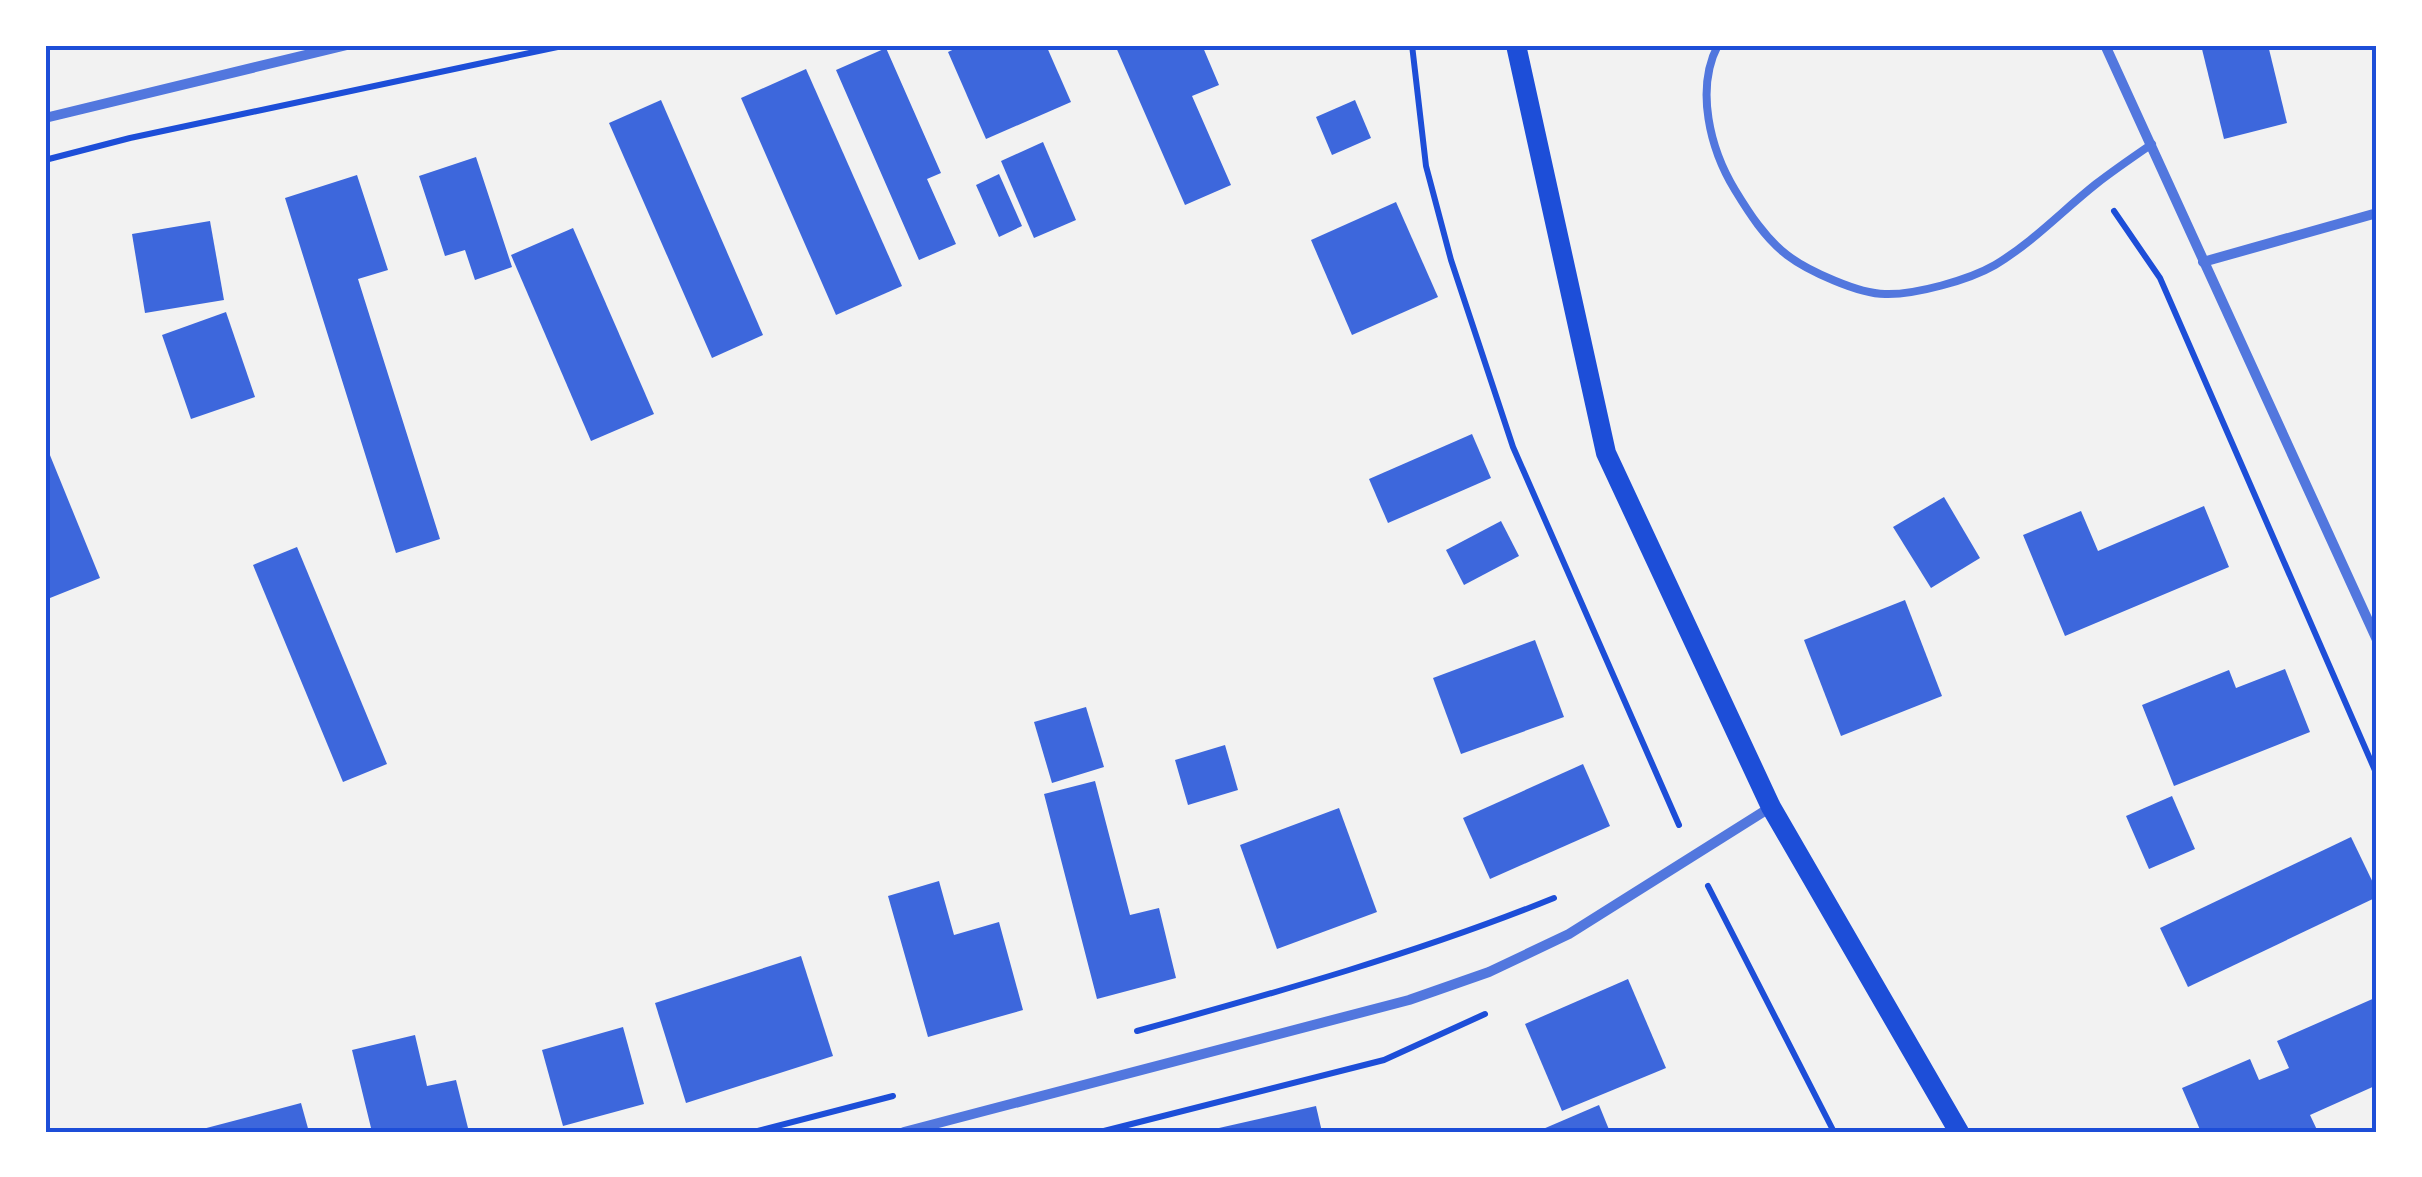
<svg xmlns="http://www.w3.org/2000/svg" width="2422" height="1177" viewBox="0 0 2422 1177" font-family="Arial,sans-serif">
<rect width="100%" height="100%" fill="#f2f2f2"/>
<g fill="#3d67dc">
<path d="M963,45H1046L1071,102L986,139L948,52Z"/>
<path d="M1115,45H1202L1219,85L1192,96L1231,185L1185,205Z"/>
<path d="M2201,45H2268L2287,123L2224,139Z"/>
<path d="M886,48L941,173L927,179L956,244L919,260L836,70Z"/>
<path d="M806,69L902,286L836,315L741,98Z"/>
<path d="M661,100L763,335L712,358L609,123Z"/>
<path d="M1355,100L1371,138L1332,155L1316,117Z"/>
<path d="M1043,142L1076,220L1034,238L1001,161Z"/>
<path d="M476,157L512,267L475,280L465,250L445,256L419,176Z"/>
<path d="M999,174L1022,226L999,237L976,185Z"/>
<path d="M357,175L388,270L358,279L440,539L396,553L285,198Z"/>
<path d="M1396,202L1438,297L1352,335L1311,240Z"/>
<path d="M210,221L224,300L145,313L132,234Z"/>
<path d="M573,228L654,414L591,441L511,255Z"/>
<path d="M226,312L255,397L191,419L162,335Z"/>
<path d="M1472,434L1491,478L1388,523L1369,479Z"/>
<path d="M45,443L100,578L45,600Z"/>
<path d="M1944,497L1980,558L1931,588L1893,527Z"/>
<path d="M2204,506L2229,567L2065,636L2023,535L2081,511L2098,551Z"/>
<path d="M1501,521L1519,556L1464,585L1446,550Z"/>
<path d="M297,547L387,764L343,782L253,565Z"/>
<path d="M1905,600L1942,696L1841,736L1804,640Z"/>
<path d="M1535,640L1564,717L1461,754L1433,678Z"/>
<path d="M2285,669L2310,732L2174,786L2142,705L2229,670L2236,688Z"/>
<path d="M1086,707L1104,767L1052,783L1034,722Z"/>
<path d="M1225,745L1238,790L1188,805L1175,760Z"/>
<path d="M1583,764L1610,826L1490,879L1463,818Z"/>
<path d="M1095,781L1130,915L1159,908L1176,978L1097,999L1044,794Z"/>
<path d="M2172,796L2195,849L2149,869L2126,816Z"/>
<path d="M1339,808L1377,912L1277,949L1240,845Z"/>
<path d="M2351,837L2377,891V897L2188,987L2160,928Z"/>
<path d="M939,881L954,935L999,922L1023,1010L928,1037L888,896Z"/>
<path d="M801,956L833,1056L686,1103L655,1003Z"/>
<path d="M1628,979L1666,1068L1562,1111L1525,1024Z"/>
<path d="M2377,997V1085L2310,1115L2318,1132H2201L2182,1088L2250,1059L2259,1080L2289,1068L2277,1041Z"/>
<path d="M623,1027L644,1104L563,1126L542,1050Z"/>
<path d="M415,1035L427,1086L456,1080L469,1132H372L352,1050Z"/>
<path d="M301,1103L309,1132H195V1131Z"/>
<path d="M1599,1105L1610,1132H1536Z"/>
<path d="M1316,1106L1322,1132H1220L1219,1128Z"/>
</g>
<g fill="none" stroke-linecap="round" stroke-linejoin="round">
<g stroke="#1d4ed8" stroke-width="6">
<path d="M1412,45L1426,166L1451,260L1513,447L1679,825"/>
<path d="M45,160L130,138L567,45"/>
<path d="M2114,211L2160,278L2377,775"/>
<path d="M1708,886L1834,1132"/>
<path d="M1137,1031C1278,992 1418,953 1554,898"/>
<path d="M754,1132L893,1096"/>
<path d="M1100,1132L1384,1060L1485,1014"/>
</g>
<path stroke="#5277de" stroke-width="8" d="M1718,45C1695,89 1710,149 1735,190C1749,213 1765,238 1787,255C1808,271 1859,294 1885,294C1915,295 1969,280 1995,265C2033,242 2062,211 2096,184C2114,170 2133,157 2152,144"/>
<g stroke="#5277de" stroke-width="10">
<path d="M2105,45L2377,640"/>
<path d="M45,118L347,45"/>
<path d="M2203,262L2377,213"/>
<path d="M904,1132L1409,1000L1489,972L1569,934L1771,807"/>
</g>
<path stroke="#1d4ed8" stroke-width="20" d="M1516,45L1606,453L1771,807L1959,1132"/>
</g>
<rect width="2422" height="1177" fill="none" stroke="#ffffff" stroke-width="95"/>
<rect x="48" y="48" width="2326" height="1082" fill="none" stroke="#1d4ed8" stroke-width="4"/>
</svg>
